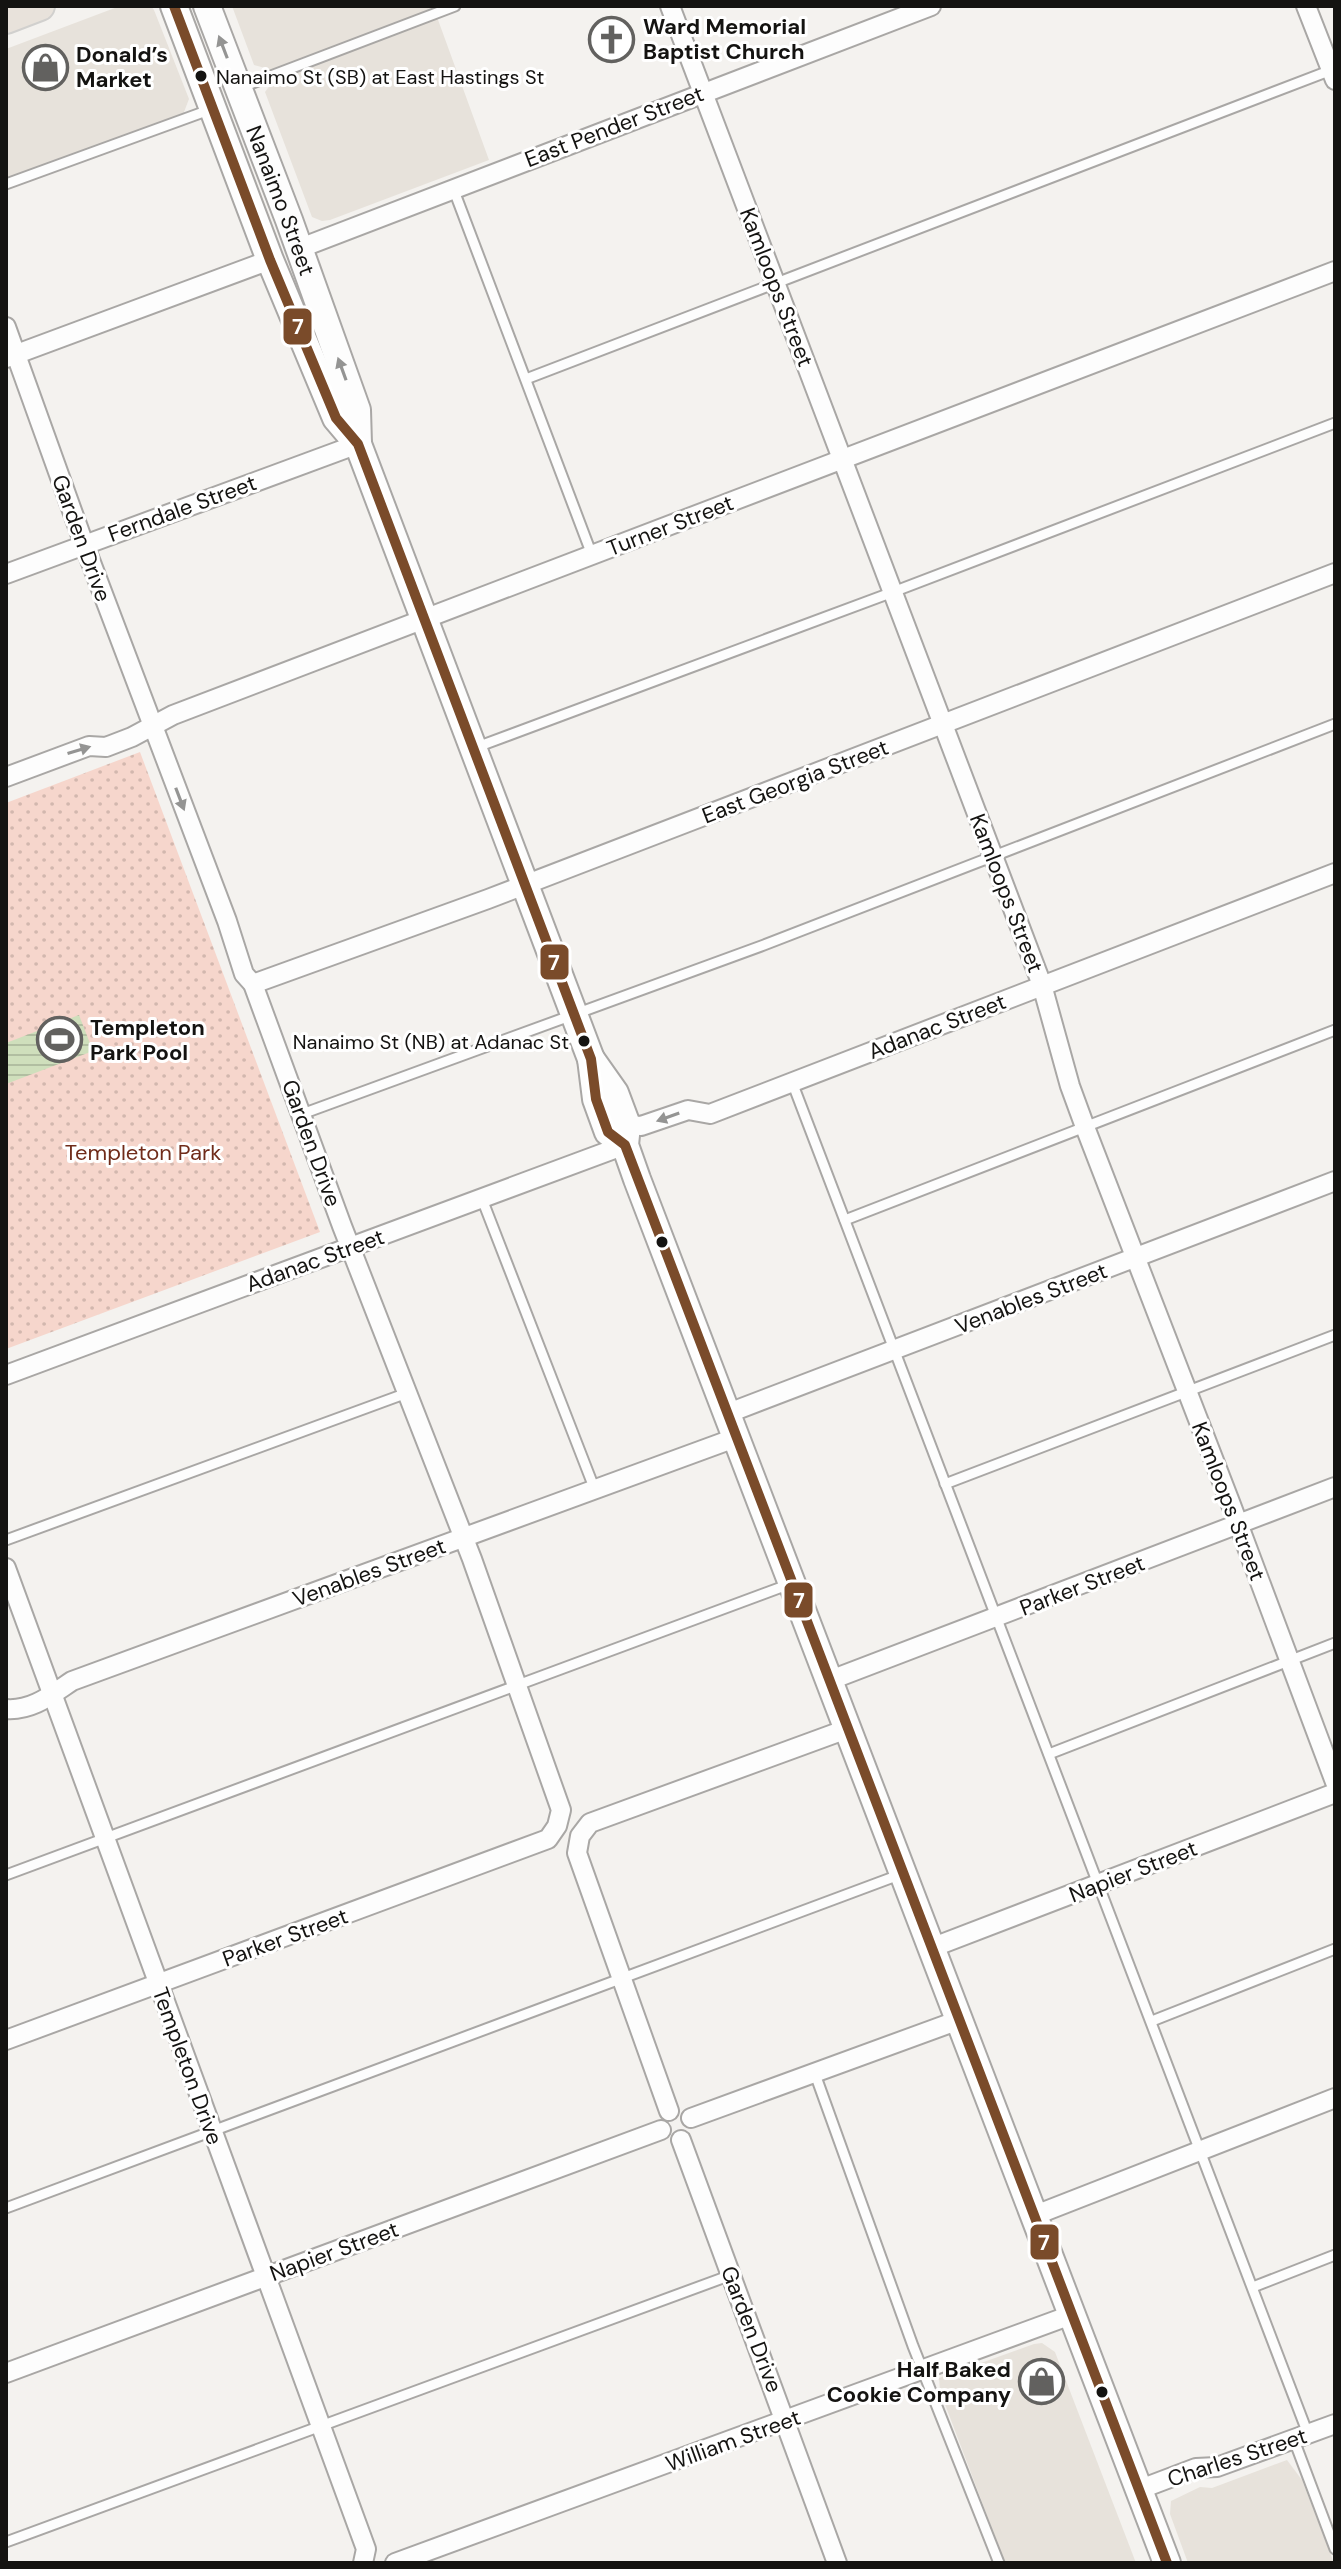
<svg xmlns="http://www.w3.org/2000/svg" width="1341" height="2569" viewBox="0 0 1341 2569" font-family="'DM Sans',sans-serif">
<defs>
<pattern id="park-dots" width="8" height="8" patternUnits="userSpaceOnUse" patternTransform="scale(2)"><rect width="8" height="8" fill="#f6d6cc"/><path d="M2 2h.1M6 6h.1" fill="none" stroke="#d2b7ae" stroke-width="1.8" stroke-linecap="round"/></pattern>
<pattern id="water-rules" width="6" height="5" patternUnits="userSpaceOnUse" patternTransform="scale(2)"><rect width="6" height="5" fill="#cfdfbc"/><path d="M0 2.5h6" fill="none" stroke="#b1bea1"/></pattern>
</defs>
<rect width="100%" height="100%" fill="#f4f2ef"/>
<g fill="#e7e2db">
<path d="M120,6H151L154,10L189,99L184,112L186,119L6,184V49Z"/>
<path d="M232,6H433L489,160L330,220L322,221L312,217L265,92L271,84L265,68L254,65Z"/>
<path d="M1042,2343L1055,2352L1136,2563H1005L940,2391L939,2378L1034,2344Z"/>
<path d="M1287,2460L1302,2480L1334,2563H1188L1170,2514L1171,2501L1200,2487L1212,2488Z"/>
</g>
<path fill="url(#park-dots)" d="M140,752L320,1232L6,1349V803Z"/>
<path fill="url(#water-rules)" d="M79,1015L93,1051L6,1084V1043Z"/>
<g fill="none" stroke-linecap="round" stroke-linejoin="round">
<defs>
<g id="lane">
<path d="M242,87L455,6"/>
<path d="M6,184L209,110"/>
<path d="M453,188L592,555"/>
<path d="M526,379L1334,69"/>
<path d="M477,747L893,592L1335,423"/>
<path d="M792,1082L1308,2434"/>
<path d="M302,1114L764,945L1335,724"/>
<path d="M482,1199L595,1490"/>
<path d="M845,1220L1335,1030"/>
<path d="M945,1484L1335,1335"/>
<path d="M6,1540L407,1393"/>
<path d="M1049,1754L1335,1643"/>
<path d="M6,1875L790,1584"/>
<path d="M1152,2021L1335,1949"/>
<path d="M815,2074L913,2346L999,2563"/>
<path d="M6,2208L899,1875"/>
<path d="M1253,2287L1335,2255"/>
<path d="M1294,2440L1335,2549"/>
<path d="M6,2542L731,2275"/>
</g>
<g id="street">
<path d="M670,6L1042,985L1070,1086L1085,1127L1230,1502L1335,1782"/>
<path d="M1306,6L1335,80"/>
<path d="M298,249L931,6"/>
<path d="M6,327L84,544L227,921L244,974L253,984L342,1226L472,1559L561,1810L557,1826L548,1839L6,2040"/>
<path d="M6,358L270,260"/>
<path d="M6,574L358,444"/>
<path d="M6,777L89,746L106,747L132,737L173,715L1335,271"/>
<path d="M253,984L488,899L1335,573"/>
<path d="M627,1125L641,1126L688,1110L710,1114L1335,873"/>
<path d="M6,1375L625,1145"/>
<path d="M726,1414L1335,1181"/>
<path d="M6,1568L366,2549L363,2563"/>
<path d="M828,1681L1335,1487"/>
<path d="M6,1709C32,1711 51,1695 72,1681L735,1438"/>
<path d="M931,1948L1335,1793"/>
<path d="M669,2111L577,1853L580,1836L590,1823L847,1729"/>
<path d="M691,2118L959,2020"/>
<path d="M681,2140L837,2563"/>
<path d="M1033,2216L1335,2098"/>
<path d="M6,2373L661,2130"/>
<path d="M1138,2490L1196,2468L1217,2467L1335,2424"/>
<path d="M395,2563L1071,2315"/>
</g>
<g id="secondary">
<path d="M174,6L270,260L336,418L358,444L591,1059L596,1099L608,1132L625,1145"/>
<path id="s1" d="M207,6L289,220L357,410L358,444"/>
<path d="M591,1059L615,1093L627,1125L625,1145L637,1179L1167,2563"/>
</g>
<path id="primary" d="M6,19L40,6"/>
</defs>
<use href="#lane" stroke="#a9a7a5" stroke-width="13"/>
<use href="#street" stroke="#a9a7a5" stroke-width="22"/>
<use href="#secondary" stroke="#a9a7a5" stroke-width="30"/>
<use href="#primary" stroke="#d1d0ce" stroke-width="32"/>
<use href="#lane" stroke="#fdfdfd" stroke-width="9"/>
<use href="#street" stroke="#fdfdfd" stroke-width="18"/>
<use href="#secondary" stroke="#fdfdfd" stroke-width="26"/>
<use href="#primary" stroke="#e8e2db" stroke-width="28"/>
<defs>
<path id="bus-1" d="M174,6L270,260L336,418L358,444L591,1059L596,1099L608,1132L625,1145L1167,2563"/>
</defs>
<use href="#bus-1" stroke="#fff" stroke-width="16"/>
<use href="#bus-1" stroke="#7a4b2a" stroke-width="10"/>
</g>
<defs><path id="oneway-solid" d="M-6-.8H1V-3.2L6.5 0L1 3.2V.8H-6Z" transform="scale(2)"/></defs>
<g fill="#949493">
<use href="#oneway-solid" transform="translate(223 47) rotate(-111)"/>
<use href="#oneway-solid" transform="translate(342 369) rotate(-110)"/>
<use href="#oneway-solid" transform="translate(79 750) rotate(-17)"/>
<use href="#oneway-solid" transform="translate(180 799) rotate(69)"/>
<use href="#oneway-solid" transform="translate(668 1117) rotate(160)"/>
</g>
<defs>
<symbol id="church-ring" viewBox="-11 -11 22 22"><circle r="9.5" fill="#fff" stroke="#62615f" stroke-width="1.5"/><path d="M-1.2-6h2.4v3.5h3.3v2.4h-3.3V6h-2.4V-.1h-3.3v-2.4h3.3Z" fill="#62615f"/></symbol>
<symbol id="shop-ring" viewBox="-11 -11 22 22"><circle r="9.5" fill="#fff" stroke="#62615f" stroke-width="1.5"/><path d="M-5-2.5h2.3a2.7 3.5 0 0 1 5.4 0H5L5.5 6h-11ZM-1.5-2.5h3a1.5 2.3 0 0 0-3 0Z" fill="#62615f"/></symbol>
<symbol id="stadium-ring" viewBox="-11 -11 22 22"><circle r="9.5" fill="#fff" stroke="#62615f" stroke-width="1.5"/><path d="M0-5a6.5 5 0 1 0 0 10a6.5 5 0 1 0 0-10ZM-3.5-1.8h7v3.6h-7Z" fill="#62615f"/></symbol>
</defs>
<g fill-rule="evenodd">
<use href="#church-ring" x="586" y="14" width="51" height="51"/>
<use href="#shop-ring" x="20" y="42" width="51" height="51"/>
<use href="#stadium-ring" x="34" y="1014" width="51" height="51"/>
<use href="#shop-ring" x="1016" y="2356" width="51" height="51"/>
</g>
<g fill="#141311" stroke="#fff" stroke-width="3">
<circle cx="201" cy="76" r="7"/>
<circle cx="584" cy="1041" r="7"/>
<circle cx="662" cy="1242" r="7"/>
<circle cx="1102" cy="2392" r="7"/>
</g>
<g text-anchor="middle" stroke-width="6" stroke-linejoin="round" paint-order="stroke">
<g font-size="20" fill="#141311" stroke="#fff" text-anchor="start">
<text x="216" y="84">Nanaimo St (SB) at East Hastings St</text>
<text x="569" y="1049" text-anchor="end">Nanaimo St (NB) at Adanac St</text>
</g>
<g font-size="22" font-weight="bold" fill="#141311" stroke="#fff" text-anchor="start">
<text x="643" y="34">Ward Memorial<tspan x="643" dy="25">Baptist Church</tspan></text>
<text x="76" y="62">Donald’s<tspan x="76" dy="25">Market</tspan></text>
<text x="90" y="1035">Templeton<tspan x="90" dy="25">Park Pool</tspan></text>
<text x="1011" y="2377" text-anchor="end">Half Baked<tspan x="1011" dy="25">Cookie Company</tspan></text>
</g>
<g font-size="22" fill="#141311" stroke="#fff">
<text transform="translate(614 126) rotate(-21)" y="8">East Pender Street</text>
<text dy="8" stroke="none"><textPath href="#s1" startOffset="208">Nanaimo Street</textPath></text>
<text transform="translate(777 287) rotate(69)" y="8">Kamloops Street</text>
<text transform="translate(182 508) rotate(-20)" y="8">Ferndale Street</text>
<text transform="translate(670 525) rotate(-21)" y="8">Turner Street</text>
<text transform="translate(82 538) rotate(70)" y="8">Garden Drive</text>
<text transform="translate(795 781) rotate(-21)" y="8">East Georgia Street</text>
<text transform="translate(1007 893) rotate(69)" y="8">Kamloops Street</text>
<text transform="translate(937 1026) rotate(-21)" y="8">Adanac Street</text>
<text transform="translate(312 1143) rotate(70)" y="8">Garden Drive</text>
<text transform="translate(315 1260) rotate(-20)" y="8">Adanac Street</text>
<text transform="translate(1031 1298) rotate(-21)" y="8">Venables Street</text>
<text transform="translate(1229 1501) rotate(69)" y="8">Kamloops Street</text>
<text transform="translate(369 1572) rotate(-20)" y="8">Venables Street</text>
<text transform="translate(1082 1585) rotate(-21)" y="8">Parker Street</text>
<text transform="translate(1133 1871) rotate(-21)" y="8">Napier Street</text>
<text transform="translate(285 1937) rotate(-20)" y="8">Parker Street</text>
<text transform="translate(188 2066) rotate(70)" y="8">Templeton Drive</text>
<text transform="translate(334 2251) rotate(-20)" y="8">Napier Street</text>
<text transform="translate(752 2329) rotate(69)" y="8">Garden Drive</text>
<text transform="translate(733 2440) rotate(-20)" y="8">William Street</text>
<text transform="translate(1237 2457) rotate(-18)" y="8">Charles Street</text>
</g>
<g font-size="22" fill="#702c1a" stroke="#fff">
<text x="143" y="1160">Templeton Park</text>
</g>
</g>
<g stroke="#fff" stroke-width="3">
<rect x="282" y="307" width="31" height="39" rx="8" fill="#7a4b2a"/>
<rect x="539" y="943" width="31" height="38" rx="8" fill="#7a4b2a"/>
<rect x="783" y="1581" width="31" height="38" rx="8" fill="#7a4b2a"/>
<rect x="1029" y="2223" width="31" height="38" rx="8" fill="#7a4b2a"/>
</g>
<g font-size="22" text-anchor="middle" font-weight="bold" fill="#fff">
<text x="298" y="334">7</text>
<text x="554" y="970">7</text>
<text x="799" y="1608">7</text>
<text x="1044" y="2250">7</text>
</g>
<rect width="1341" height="2569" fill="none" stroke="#141311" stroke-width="16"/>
</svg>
